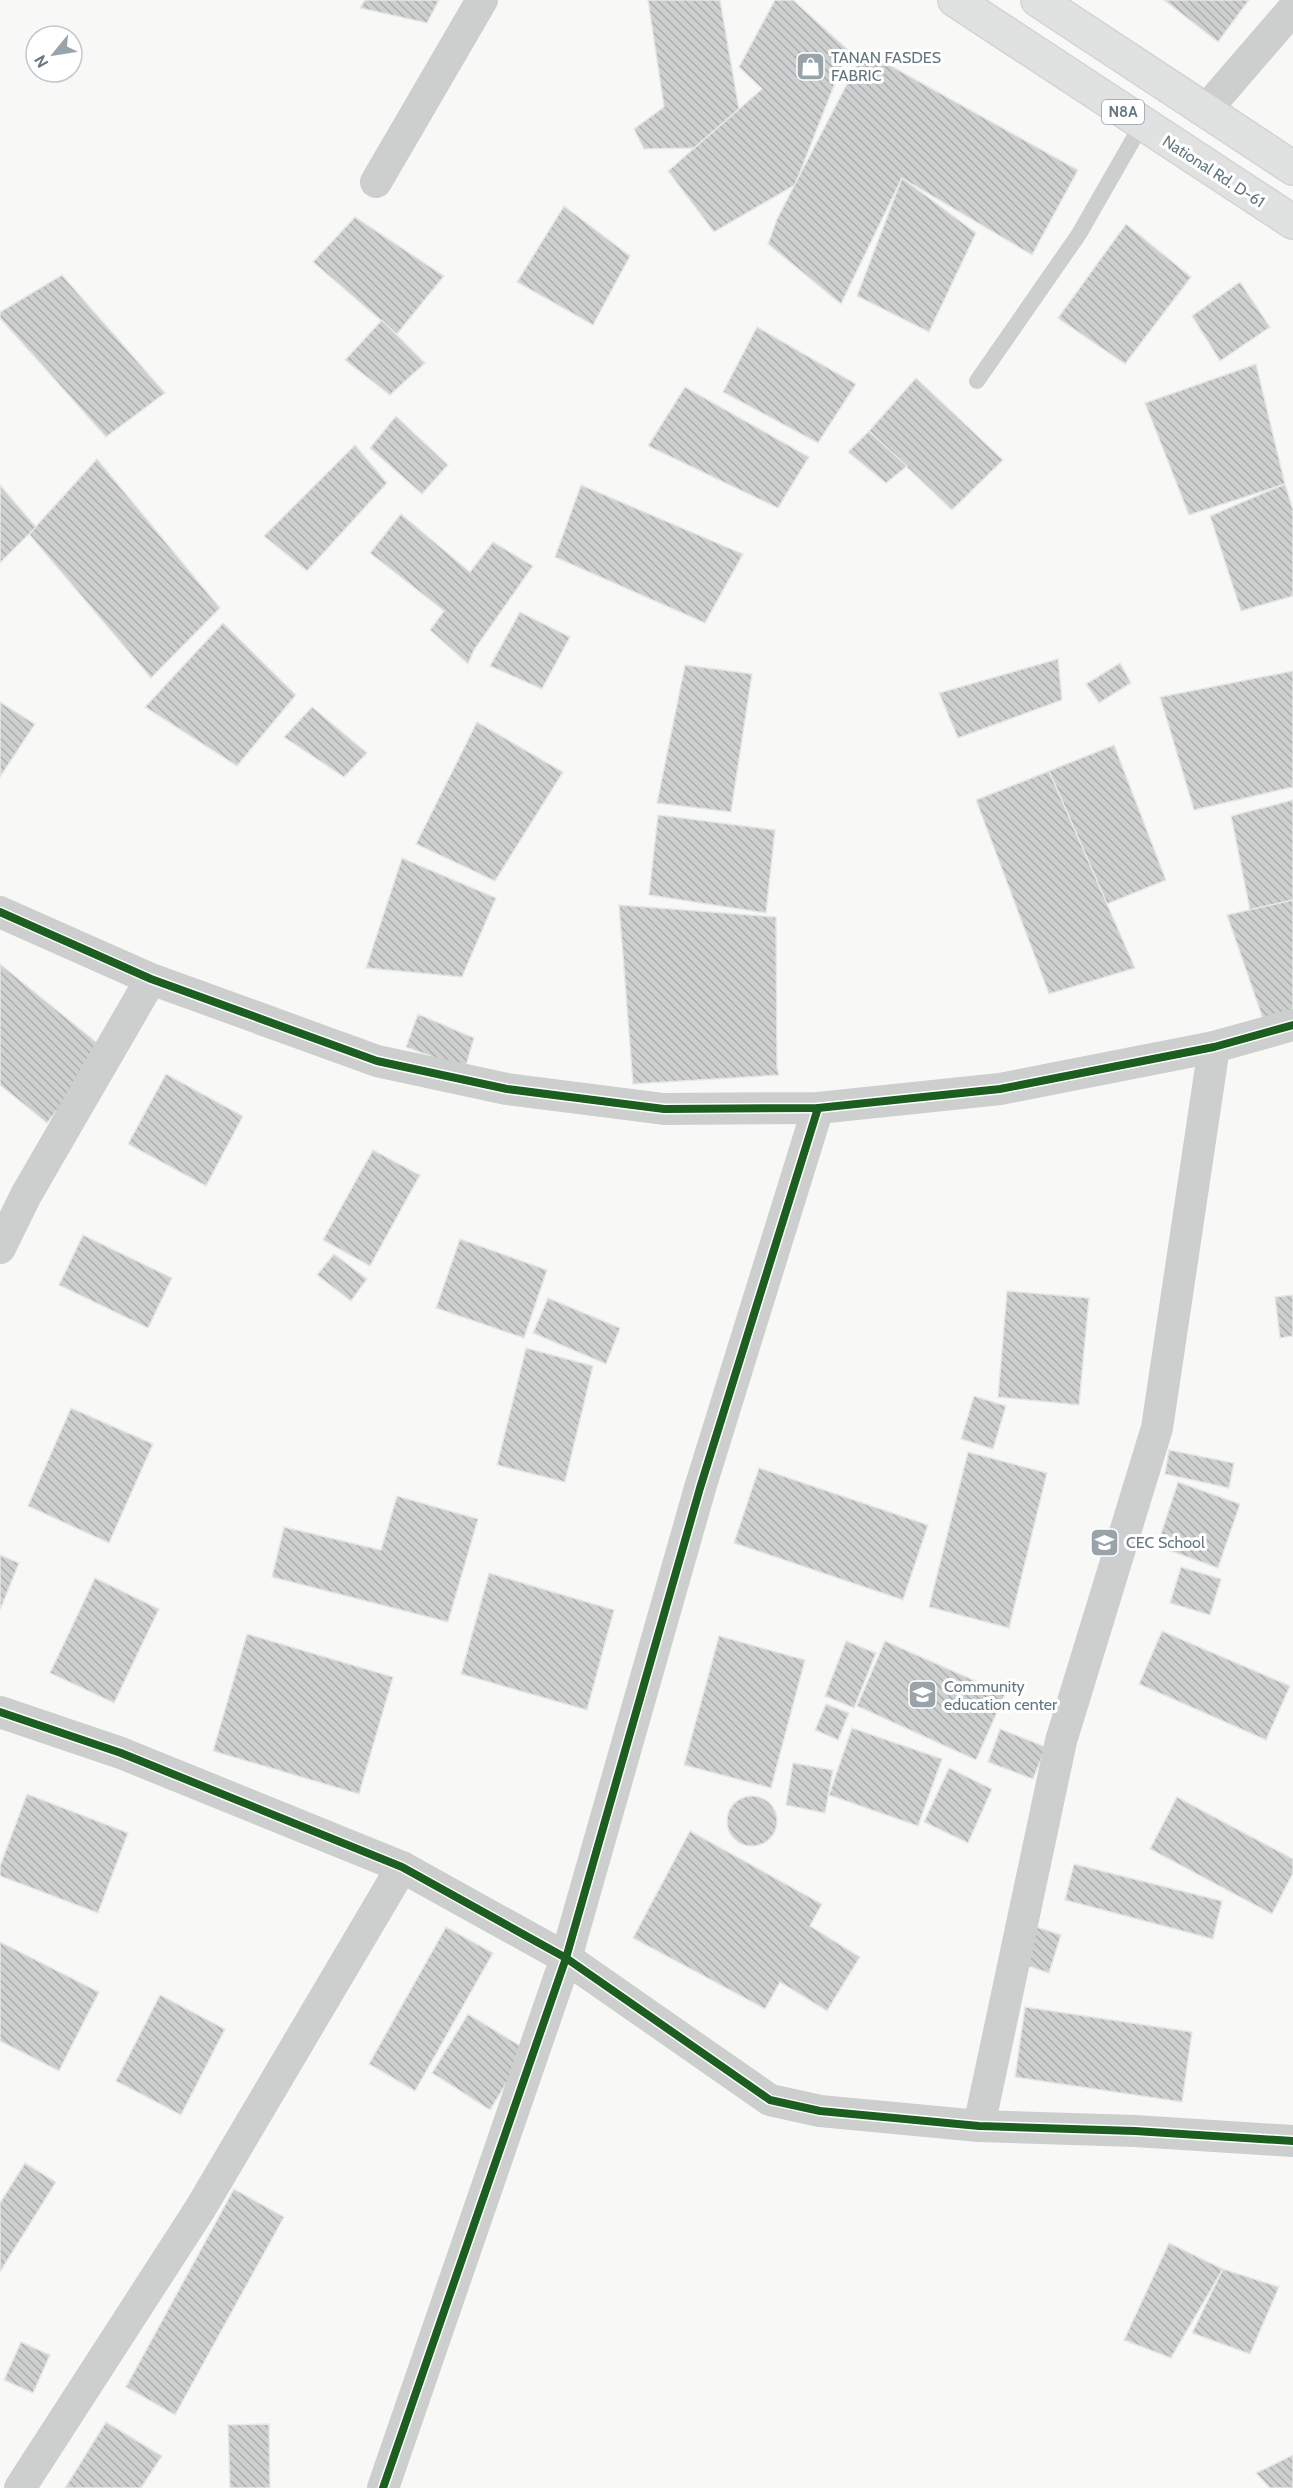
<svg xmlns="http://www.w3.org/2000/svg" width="1293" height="2488" viewBox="0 0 1293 2488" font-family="Cabin,sans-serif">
<defs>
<pattern id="building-back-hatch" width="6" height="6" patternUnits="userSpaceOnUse" patternTransform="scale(1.5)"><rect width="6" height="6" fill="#ced0d0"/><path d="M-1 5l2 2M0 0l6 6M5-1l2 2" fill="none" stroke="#abaeae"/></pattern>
</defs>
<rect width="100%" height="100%" fill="#f8f8f7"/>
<g fill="url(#building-back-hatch)" stroke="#e7e7e6" stroke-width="1.5">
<path d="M365,0H439L427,23L360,8Z"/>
<path d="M648,0H720L739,109L694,148L644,149L634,129L664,107Z"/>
<path d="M775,0H793L848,50L795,185L714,232L668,171L762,89L739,67Z"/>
<path d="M1164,0H1249L1218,42Z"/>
<path d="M864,51L1078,170L1032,255L902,178L841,304L768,244L777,219Z"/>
<path d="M902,178L976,233L929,332L857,296Z"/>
<path d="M564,206L630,256L593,325L517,282Z"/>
<path d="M355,217L444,276L397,334L313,262Z"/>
<path d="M1126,224L1191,277L1125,364L1058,318Z"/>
<path d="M62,275L165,393L106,437L0,318V312Z"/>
<path d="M1240,282L1270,327L1220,361L1192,316Z"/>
<path d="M382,320L425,363L390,395L345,360Z"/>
<path d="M757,327L856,384L818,443L723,392Z"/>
<path d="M1256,364L1285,484L1189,515L1145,403Z"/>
<path d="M916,378L1003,460L952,510L869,431Z"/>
<path d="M685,387L809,457L778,508L648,446Z"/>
<path d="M396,416L448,465L422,494L370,448Z"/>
<path d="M869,431L907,466L886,483L848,452Z"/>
<path d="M355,445L387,483L307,571L264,536Z"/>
<path d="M97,459L220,608L151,678L29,534Z"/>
<path d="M1285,484L1293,510V596L1241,611L1210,516Z"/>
<path d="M0,485L36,527L0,563Z"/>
<path d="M581,485L743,554L705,623L555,557Z"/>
<path d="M401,514L470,572L493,542L533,566L474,650L468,664L430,630L444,611L370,553Z"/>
<path d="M520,612L570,637L542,689L490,666Z"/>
<path d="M223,623L296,695L237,766L145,707Z"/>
<path d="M1058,659L1062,700L958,738L939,693Z"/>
<path d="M1120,663L1131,683L1099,703L1086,684Z"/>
<path d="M685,665L752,674L731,812L657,803Z"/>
<path d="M1293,671V787L1194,810L1160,697Z"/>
<path d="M0,702L35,724L0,777Z"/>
<path d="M312,707L367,753L344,777L284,737Z"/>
<path d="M477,722L563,772L495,881L416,844Z"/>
<path d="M1114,745L1166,880L1107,904L1049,771Z"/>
<path d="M1049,771L1135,968L1049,994L976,800Z"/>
<path d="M1293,800V900L1250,910L1231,816Z"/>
<path d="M658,815L775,830L766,913L649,895Z"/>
<path d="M402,858L496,898L462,977L366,968Z"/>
<path d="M1293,900V1010L1263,1019L1227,915Z"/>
<path d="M619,905L776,917L777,1067L779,1075L633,1084Z"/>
<path d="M0,964L106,1050L47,1123L0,1085Z"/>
<path d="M418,1014L474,1038L465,1069L406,1047Z"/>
<path d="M166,1074L243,1116L206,1186L128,1144Z"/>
<path d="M373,1150L420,1175L370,1266L323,1240Z"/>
<path d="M83,1235L172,1278L148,1328L59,1285Z"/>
<path d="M460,1239L547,1270L524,1338L436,1308Z"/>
<path d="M334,1254L367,1279L351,1301L317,1275Z"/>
<path d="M1007,1291L1089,1298L1079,1405L998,1397Z"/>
<path d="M1293,1295V1336L1280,1338L1275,1297Z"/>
<path d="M548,1298L620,1328L606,1364L533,1333Z"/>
<path d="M526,1348L593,1366L565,1482L497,1465Z"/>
<path d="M974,1396L1006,1406L993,1449L961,1439Z"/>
<path d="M71,1408L153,1444L109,1543L28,1506Z"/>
<path d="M1169,1450L1234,1463L1229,1488L1165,1474Z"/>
<path d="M968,1452L1047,1473L1009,1628L929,1607Z"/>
<path d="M759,1468L928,1525L903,1600L734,1543Z"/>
<path d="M1178,1482L1240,1504L1218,1568L1157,1546Z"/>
<path d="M397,1496L478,1519L448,1622L272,1577L284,1527L381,1550Z"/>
<path d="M0,1555L19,1563L0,1610Z"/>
<path d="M1181,1567L1221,1579L1210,1615L1170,1603Z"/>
<path d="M489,1573L614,1610L587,1710L461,1674Z"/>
<path d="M95,1578L159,1609L114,1703L50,1673Z"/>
<path d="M1162,1631L1290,1686L1266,1740L1139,1684Z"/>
<path d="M247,1634L393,1677L359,1794L213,1751Z"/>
<path d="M719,1636L805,1660L771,1788L684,1765Z"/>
<path d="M846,1641L876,1653L854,1708L825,1696Z"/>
<path d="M885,1641L1005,1694L976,1760L857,1706Z"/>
<path d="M826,1704L849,1713L838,1740L815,1730Z"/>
<path d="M852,1728L942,1759L918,1826L829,1795Z"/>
<path d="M1000,1729L1046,1747L1033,1779L988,1762Z"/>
<path d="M793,1763L833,1770L825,1813L786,1805Z"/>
<path d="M949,1768L992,1789L968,1843L924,1822Z"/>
<path d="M27,1794L128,1833L98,1913L0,1876V1866Z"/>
<circle cx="752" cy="1821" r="25"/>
<path d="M1177,1797L1293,1859V1873L1272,1914L1150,1849Z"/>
<path d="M690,1831L822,1904L810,1926L860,1957L827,2011L780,1982L765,2009L633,1938Z"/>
<path d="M1074,1864L1222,1901L1213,1939L1065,1900Z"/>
<path d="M446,1927L493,1953L415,2091L369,2064Z"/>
<path d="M1037,1927L1061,1935L1049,1973L1025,1965Z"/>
<path d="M0,1942L99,1992L59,2071L0,2041Z"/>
<path d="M160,1995L225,2029L181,2115L116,2081Z"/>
<path d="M1025,2007L1192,2032L1182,2102L1015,2077Z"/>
<path d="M468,2014L527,2050L490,2110L432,2073Z"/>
<path d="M25,2163L56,2182L0,2272V2203Z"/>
<path d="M234,2189L284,2217L175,2415L126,2387Z"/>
<path d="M1169,2243L1223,2269L1171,2358L1124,2340Z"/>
<path d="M1223,2269L1279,2287L1250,2354L1192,2333Z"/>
<path d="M21,2342L50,2355L33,2393L4,2380Z"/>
<path d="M106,2422L162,2456L141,2488H65Z"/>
<path d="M269,2424L270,2488H230L228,2425Z"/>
<path d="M1293,2455V2488H1270L1256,2473Z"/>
</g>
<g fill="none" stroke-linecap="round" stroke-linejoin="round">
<defs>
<g id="highway">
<path d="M955,0L1293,222"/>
<path d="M1038,0L1293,168"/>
</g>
</defs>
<use href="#highway" stroke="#d4d4d4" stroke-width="36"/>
<path stroke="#cdcece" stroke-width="16" d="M977,381L1079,234L1142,124"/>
<g stroke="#cdcece" stroke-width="32">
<path d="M1205,111L1293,9"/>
<path d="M376,182L482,0"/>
<path d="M0,912L151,979L377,1061L507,1089L664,1109L818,1108L1000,1089L1214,1047L1293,1025"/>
<path d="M0,1248L26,1195L151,979"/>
<path d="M0,1712L121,1753L402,1867L566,1958L770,2100L820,2111L979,2126L1135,2131L1293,2141"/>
<path d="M979,2126L1061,1741L1157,1428L1214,1047"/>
<path d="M20,2488L200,2209L402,1867"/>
<path d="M383,2488L566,1958L700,1488L818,1108"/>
</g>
<use href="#highway" stroke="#e0e1e1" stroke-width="33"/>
<defs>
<g id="cycleway">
<path d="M0,912L151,979L377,1061L507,1089L664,1109L818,1108L1000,1089L1214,1047L1293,1025"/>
<path d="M0,1712L121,1753L402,1867L566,1958L770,2100L820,2111L979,2126L1135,2131L1293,2141"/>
<path d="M383,2488L566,1958L700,1488L818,1108"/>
</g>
</defs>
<use href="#cycleway" stroke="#fff" stroke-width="11"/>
<use href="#cycleway" stroke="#1b5e20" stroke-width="8"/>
</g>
<defs>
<symbol id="shop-square" viewBox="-11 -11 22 22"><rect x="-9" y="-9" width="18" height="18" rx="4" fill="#98a4aa" stroke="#fff"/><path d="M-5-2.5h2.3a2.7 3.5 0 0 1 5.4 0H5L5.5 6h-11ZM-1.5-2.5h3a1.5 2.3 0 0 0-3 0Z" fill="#fff"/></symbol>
<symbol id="school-square" viewBox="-11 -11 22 22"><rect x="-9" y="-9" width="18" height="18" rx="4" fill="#98a4aa" stroke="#fff"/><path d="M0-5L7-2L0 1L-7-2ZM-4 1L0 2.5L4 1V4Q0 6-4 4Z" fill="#fff"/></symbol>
<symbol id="university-square" viewBox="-11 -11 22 22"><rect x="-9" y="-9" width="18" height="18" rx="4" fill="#98a4aa" stroke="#fff"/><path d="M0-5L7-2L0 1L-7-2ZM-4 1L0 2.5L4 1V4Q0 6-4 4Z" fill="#fff"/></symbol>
</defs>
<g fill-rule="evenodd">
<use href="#shop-square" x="794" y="50" width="33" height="33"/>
<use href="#school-square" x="1088" y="1526" width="33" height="33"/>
<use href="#university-square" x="906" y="1678" width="33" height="33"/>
</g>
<g text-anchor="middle" stroke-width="6" stroke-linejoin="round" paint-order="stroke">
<rect fill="#fff" stroke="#92a0a7" stroke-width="1.5" x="1102" y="100" width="42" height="24" rx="4.5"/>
<g font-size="15" font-weight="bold" fill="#647781">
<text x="1123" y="117">N8A</text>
</g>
<g font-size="16" fill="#647781" stroke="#fff" text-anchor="start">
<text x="831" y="63">TANAN FASDES<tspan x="831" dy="18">FABRIC</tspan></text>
<text x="1126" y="1548">CEC School</text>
<text x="944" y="1692">Community<tspan x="944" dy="18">education center</tspan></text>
</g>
<g font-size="16" fill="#647781" stroke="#fff">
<text transform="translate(1214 171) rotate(33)" y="6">National Rd. D-61</text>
</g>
</g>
<g transform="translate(54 54) rotate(240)"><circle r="28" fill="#ffffff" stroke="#c1c9cd" stroke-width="1.5"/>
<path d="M0-4.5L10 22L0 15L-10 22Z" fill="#98a4aa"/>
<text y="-9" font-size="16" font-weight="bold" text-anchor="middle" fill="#647781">N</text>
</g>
</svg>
